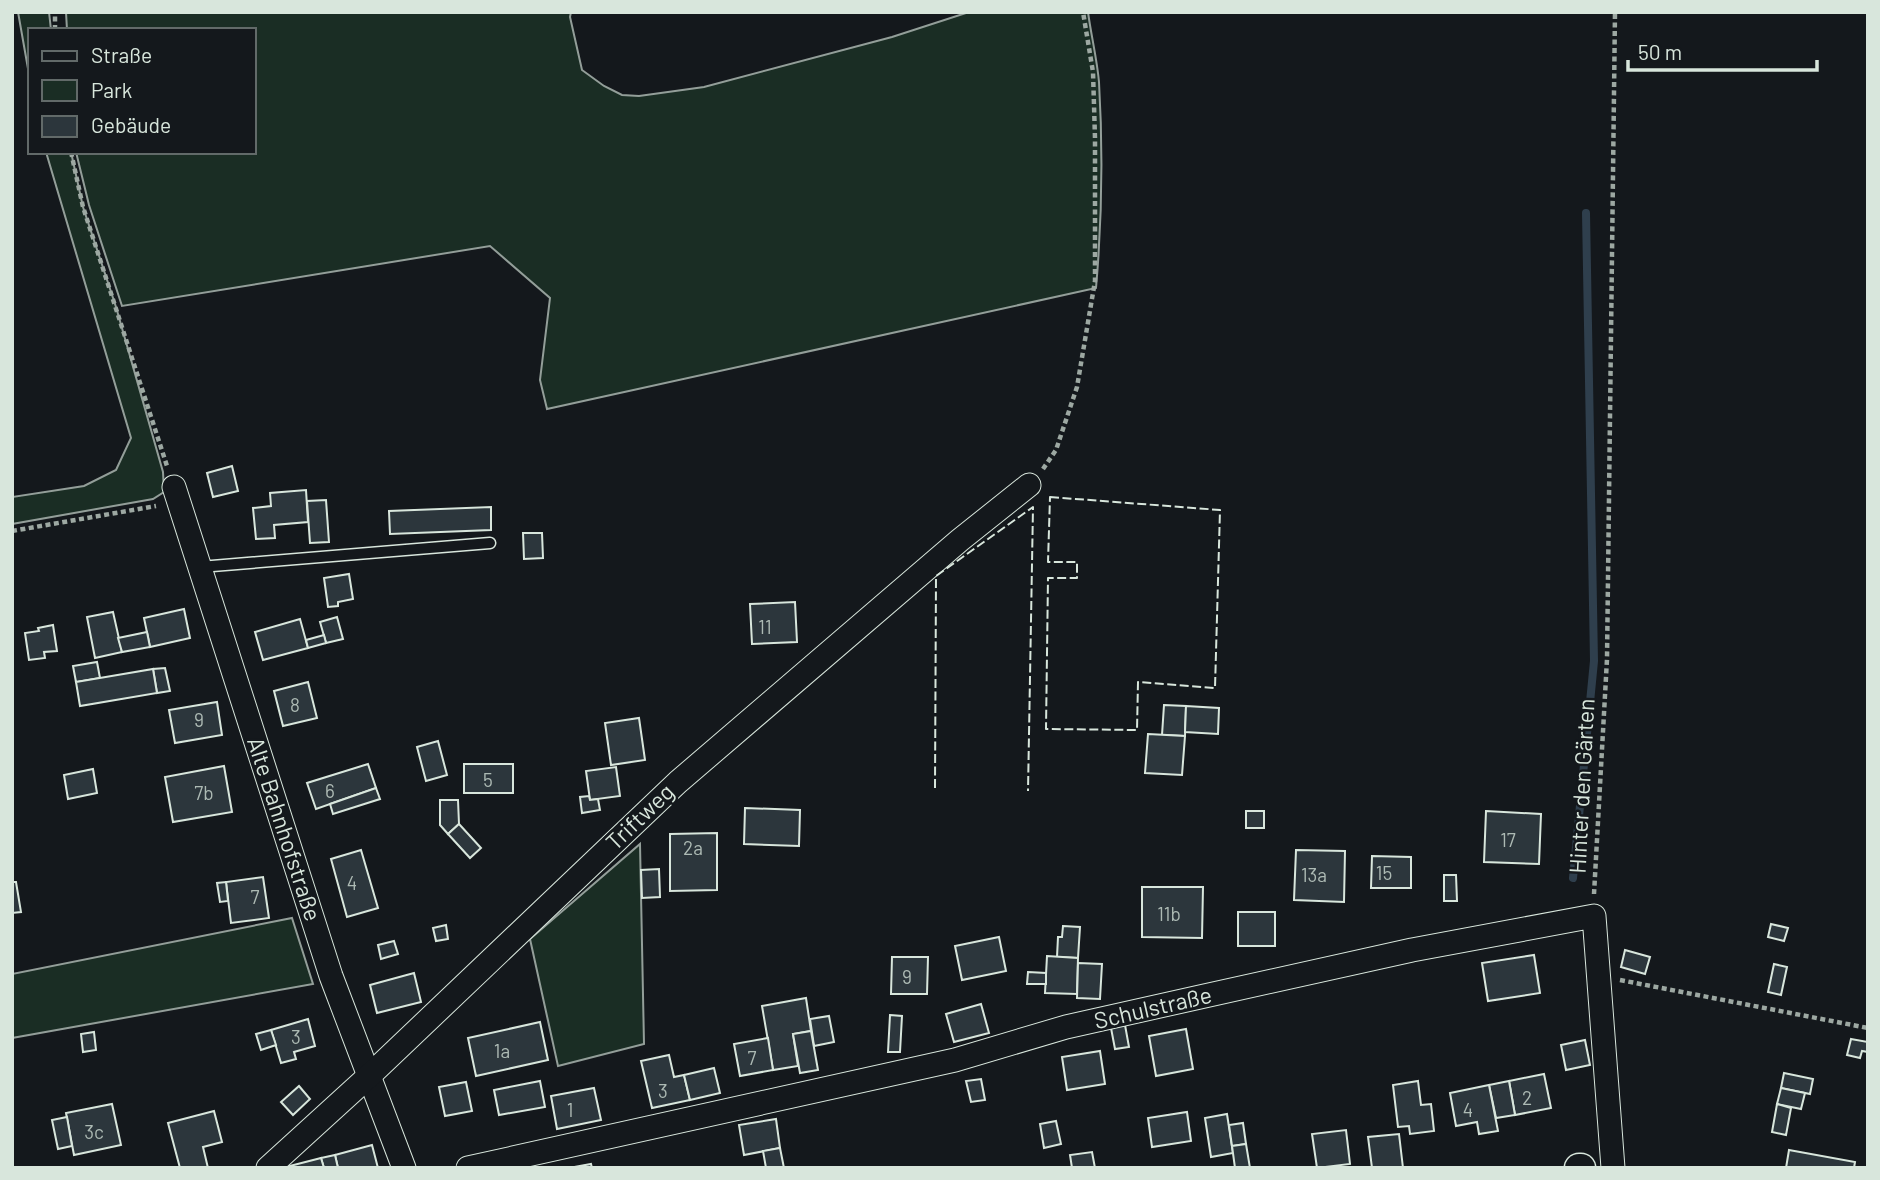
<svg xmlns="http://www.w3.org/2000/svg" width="1880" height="1180" viewBox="0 0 1880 1180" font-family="Barlow,sans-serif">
<rect width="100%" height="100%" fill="#14181c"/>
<g fill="#1a2d24" stroke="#939e99" stroke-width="2">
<path d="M18,12H49L51,30H30V80Z"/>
<path d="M66,12H571L570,17L582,70L604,86L622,95L639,96L704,87L892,37L969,12H1088C1091,35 1097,59 1099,82C1103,150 1102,220 1096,288L547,409L540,380L550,298L490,246L122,306L89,205L76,152H254V30H67Z"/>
<path d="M46,152H71L83,207L116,307L163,472L164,492L153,499L12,524V497L84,486L116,470L131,438Z"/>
<path d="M640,844L644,1044L558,1066L530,939Z"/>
<path d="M292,918L313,984L12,1038V974Z"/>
</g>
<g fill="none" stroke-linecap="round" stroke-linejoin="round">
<path stroke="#2f3f4d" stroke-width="8" d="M1573,878L1594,661L1586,213"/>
</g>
<g fill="#2c363c" stroke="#d8e6dc" stroke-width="2">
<path d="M232,466L238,491L213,497L207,473Z"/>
<path d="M306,490L308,522L274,525L275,538L256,539L253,508L271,506L270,493Z"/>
<path d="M326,500L329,542L310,543L307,501Z"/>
<path d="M491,507V530L390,534L389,511Z"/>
<path d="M523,533H542L543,558L524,559Z"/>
<path d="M349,574L353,599L338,602V606L328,607L324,578Z"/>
<path d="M795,602L797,642L752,644L750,604Z"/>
<path d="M184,609L190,638L150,647L144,618Z"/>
<path d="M113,612L122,652L95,658L87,617Z"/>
<path d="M337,617L343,639L326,643L320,622Z"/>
<path d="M300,619L308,648L263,660L255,632Z"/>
<path d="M53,625L57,651L44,652L45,658L29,660L25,633L39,631L38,628Z"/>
<path d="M147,632L150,647L122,652L118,638Z"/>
<path d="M324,635L326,643L308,648L306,640Z"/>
<path d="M97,662L100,678L76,682L73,666Z"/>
<path d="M165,668L170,691L157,693L153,669Z"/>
<path d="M153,669L157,693L80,706L76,682Z"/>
<path d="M308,682L317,718L283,726L274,691Z"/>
<path d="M217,702L222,735L175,743L169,710Z"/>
<path d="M1164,705L1186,706L1185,736L1162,735Z"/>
<path d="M1186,706L1219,708L1218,734L1185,732Z"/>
<path d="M639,718L645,760L611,765L605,723Z"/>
<path d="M1148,734L1185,736L1182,775L1145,773Z"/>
<path d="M438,741L447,775L426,781L417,747Z"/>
<path d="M368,764L376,788L316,809L307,783Z"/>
<rect x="464" y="764" width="49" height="29"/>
<path d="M224,766L232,812L173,822L165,777Z"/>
<path d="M616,767L620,796L590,800L586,771Z"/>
<path d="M93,769L97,793L68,799L64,775Z"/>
<path d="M376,788L380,799L333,814L330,804Z"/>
<path d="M589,796L590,800L598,799L600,810L582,813L580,797Z"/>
<path d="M440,800H458L459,824L448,834L440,825Z"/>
<path d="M745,808L800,810L799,846L744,844Z"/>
<rect x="1246" y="811" width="18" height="17"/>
<path d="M1486,811L1541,814L1539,864L1484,862Z"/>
<path d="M459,824L481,848L470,858L448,834Z"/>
<path d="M717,833V890L670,891V834Z"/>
<path d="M361,850L378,908L347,917L331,859Z"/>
<path d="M1296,850L1345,851L1344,902L1294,900Z"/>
<path d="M1372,856L1411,857V888H1371Z"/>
<path d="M659,869L660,897L642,898L641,870Z"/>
<path d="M1444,875H1456L1457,901H1444Z"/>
<path d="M263,877L269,918L231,923L226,882Z"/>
<path d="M12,882H16L21,912L12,913Z"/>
<path d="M226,882L228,901L220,902L217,883Z"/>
<path d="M1142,887H1203L1202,938L1142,937Z"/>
<rect x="1238" y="912" width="37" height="34"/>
<path d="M1771,924L1788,928L1784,941L1768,937Z"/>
<path d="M446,925L448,939L436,941L433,928Z"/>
<path d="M1063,926L1080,927L1078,958L1057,957L1058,937H1062Z"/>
<path d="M999,937L1006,971L962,980L955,946Z"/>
<path d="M394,941L398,954L381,959L378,945Z"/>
<path d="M1625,950L1650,957L1645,974L1621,967Z"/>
<path d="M1534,955L1540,993L1488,1001L1482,963Z"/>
<path d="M1047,956L1078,958L1077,994L1045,993Z"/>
<path d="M892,957H928L927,994H891Z"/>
<path d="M1078,963L1102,964L1100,999L1077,998Z"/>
<path d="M1774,964L1787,967L1781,995L1768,992Z"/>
<path d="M1028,972L1046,973V984H1027Z"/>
<path d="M414,973L421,1002L377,1013L370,985Z"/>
<path d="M806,998L811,1031L793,1034L798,1066L773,1070L762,1006Z"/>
<path d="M981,1004L989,1033L954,1042L946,1014Z"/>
<path d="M890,1015L902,1016L900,1052H888Z"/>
<path d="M829,1016L834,1042L814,1046L810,1019Z"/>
<path d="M308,1019L315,1046L294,1052L296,1059L281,1063L271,1030Z"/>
<path d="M540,1022L548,1060L476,1076L468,1038Z"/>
<path d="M1125,1025L1129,1047L1115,1049L1111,1028Z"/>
<path d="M1186,1029L1193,1069L1156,1076L1149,1036Z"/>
<path d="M271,1030L276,1045L261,1050L256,1034Z"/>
<path d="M811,1031L818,1070L800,1073L793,1034Z"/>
<path d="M94,1032L96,1050L83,1052L81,1034Z"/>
<path d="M768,1038L773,1070L740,1076L734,1044Z"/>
<path d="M1851,1039L1868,1042V1052L1862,1051L1860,1058L1847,1055Z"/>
<path d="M1585,1040L1590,1065L1566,1070L1561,1045Z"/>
<path d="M1100,1051L1105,1084L1067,1090L1062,1057Z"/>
<path d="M669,1055L674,1077L684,1075L690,1100L652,1108L641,1061Z"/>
<path d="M714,1068L720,1093L690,1100L684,1075Z"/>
<path d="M1784,1073L1813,1079L1810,1094L1781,1088Z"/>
<path d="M1544,1074L1551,1108L1515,1115L1509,1081Z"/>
<path d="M981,1079L985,1100L971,1102L966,1081Z"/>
<path d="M540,1081L545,1107L499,1115L494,1090Z"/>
<path d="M1418,1081L1421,1105L1431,1104L1434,1131L1410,1134L1409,1126L1398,1127L1393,1085Z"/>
<path d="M1509,1081L1515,1115L1496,1118L1489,1085Z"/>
<path d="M466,1082L472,1111L445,1116L439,1087Z"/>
<path d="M1489,1085L1498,1131L1479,1134L1477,1122L1456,1126L1450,1093Z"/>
<path d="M299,1086L310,1099L293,1115L281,1102Z"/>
<path d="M594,1088L601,1120L557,1129L551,1096Z"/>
<path d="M1781,1088L1805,1093L1801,1109L1777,1104Z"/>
<path d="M112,1104L121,1145L74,1155L66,1113Z"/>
<path d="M1777,1104L1791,1108L1786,1135L1772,1132Z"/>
<path d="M214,1111L222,1142L203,1147L208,1168H180L168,1123Z"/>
<path d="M1187,1112L1191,1141L1152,1147L1148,1118Z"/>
<path d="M1227,1114L1233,1153L1211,1157L1205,1118Z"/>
<path d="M67,1117L72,1146L58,1149L52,1120Z"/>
<path d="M776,1119L780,1148L744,1155L739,1125Z"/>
<path d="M1056,1121L1061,1144L1044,1148L1040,1124Z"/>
<path d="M1243,1123L1246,1144L1232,1146L1229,1125Z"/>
<path d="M1346,1130L1350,1164L1317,1168L1312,1134Z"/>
<path d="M1399,1134L1403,1168H1372L1368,1137Z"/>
<path d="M1246,1144L1250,1168H1235L1232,1146Z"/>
<path d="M372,1145L378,1168H338L335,1155Z"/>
<path d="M780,1148L784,1168H766L763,1151Z"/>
<path d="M1789,1150L1855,1162L1854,1168H1786Z"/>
<path d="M1092,1152L1095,1168H1072L1070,1155Z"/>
<path d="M335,1155L338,1168H324L321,1158Z"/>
<path d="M321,1158L324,1168H282Z"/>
<path d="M591,1164L592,1168H569Z"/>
</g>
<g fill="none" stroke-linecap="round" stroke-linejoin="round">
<defs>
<path id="service" d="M200,567L490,543"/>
<g id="minor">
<path d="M174,487L331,976L404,1168"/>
<path d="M268,1168L369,1076L678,782L960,540L1029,485"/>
<path d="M468,1168L955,1060L1066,1027L1200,997L1412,950L1594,916L1613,1168"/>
</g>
<path id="tertiary" d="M1579,1168H1581"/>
</defs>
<use href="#service" stroke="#d8e6dc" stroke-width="13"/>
<use href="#minor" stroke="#d8e6dc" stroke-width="25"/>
<use href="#tertiary" stroke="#d8e6dc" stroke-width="31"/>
<g stroke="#9da8a2" stroke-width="4.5" stroke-dasharray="5 3.5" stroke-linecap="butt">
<path d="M55,30V12"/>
<path d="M71,152L83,207L167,466"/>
<path d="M1043,469L1056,450L1077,387L1095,281V138L1093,72L1083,12"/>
<path d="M12,531L156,506"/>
<path d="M1594,894L1607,659L1615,12"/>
<path d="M1620,980L1868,1028"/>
</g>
<use href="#service" stroke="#14181c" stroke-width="10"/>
<use href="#minor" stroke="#14181c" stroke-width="23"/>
<use href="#tertiary" stroke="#14181c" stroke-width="28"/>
<g stroke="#d8e6dc" stroke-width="2" stroke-dasharray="9 3.5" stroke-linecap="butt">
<path d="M1050,497L1220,510L1215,688L1138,682L1137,730L1046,729L1048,578H1077V562H1048Z"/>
<path d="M935,788L936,576L1033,507L1028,791"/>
</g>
</g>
<g text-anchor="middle" stroke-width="5" stroke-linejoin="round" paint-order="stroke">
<g font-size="19" fill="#adbab4">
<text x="765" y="634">11</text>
<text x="295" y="712">8</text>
<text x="199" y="727">9</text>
<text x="488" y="787">5</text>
<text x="330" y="798">6</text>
<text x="204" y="800">7b</text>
<text x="1508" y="847">17</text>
<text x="693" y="855">2a</text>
<text x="1384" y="880">15</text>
<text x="1314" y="882">13a</text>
<text x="352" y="890">4</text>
<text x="255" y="904">7</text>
<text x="1169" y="921">11b</text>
<text x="907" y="984">9</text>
<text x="296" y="1044">3</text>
<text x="502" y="1058">1a</text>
<text x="752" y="1065">7</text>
<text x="663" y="1098">3</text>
<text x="1527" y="1105">2</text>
<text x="570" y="1117">1</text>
<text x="1468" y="1117">4</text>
<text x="94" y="1139">3c</text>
</g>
<g font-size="23" fill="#d8e6dc" stroke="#14181c">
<text transform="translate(1582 786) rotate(-87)" y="8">Hinter den Gärten</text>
<text transform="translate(640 817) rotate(-44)" y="8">Triftweg</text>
<text transform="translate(284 829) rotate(72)" y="8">Alte Bahnhofstraße</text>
<text transform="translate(1153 1008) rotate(-13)" y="8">Schulstraße</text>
</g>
</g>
<rect width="1880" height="1180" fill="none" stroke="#d8e6dc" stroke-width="28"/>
<rect x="28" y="28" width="228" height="126" fill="#14181c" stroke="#626a69" stroke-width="2"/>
<rect x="42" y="51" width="35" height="10" fill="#14181c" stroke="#626a69" stroke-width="2"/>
<text x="91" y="63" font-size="21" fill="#d8e6dc">Straße</text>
<rect x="42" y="80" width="35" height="21" fill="#1a2d24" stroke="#626a69" stroke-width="2"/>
<text x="91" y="98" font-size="21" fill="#d8e6dc">Park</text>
<rect x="42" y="116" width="35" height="21" fill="#2c363c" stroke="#626a69" stroke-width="2"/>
<text x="91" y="133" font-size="21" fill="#d8e6dc">Gebäude</text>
<path d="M1628 60v10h189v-10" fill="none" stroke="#d8e6dc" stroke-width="3.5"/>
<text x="1638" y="60" font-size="21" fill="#d8e6dc" stroke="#14181c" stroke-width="5" paint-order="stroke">50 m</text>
</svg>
